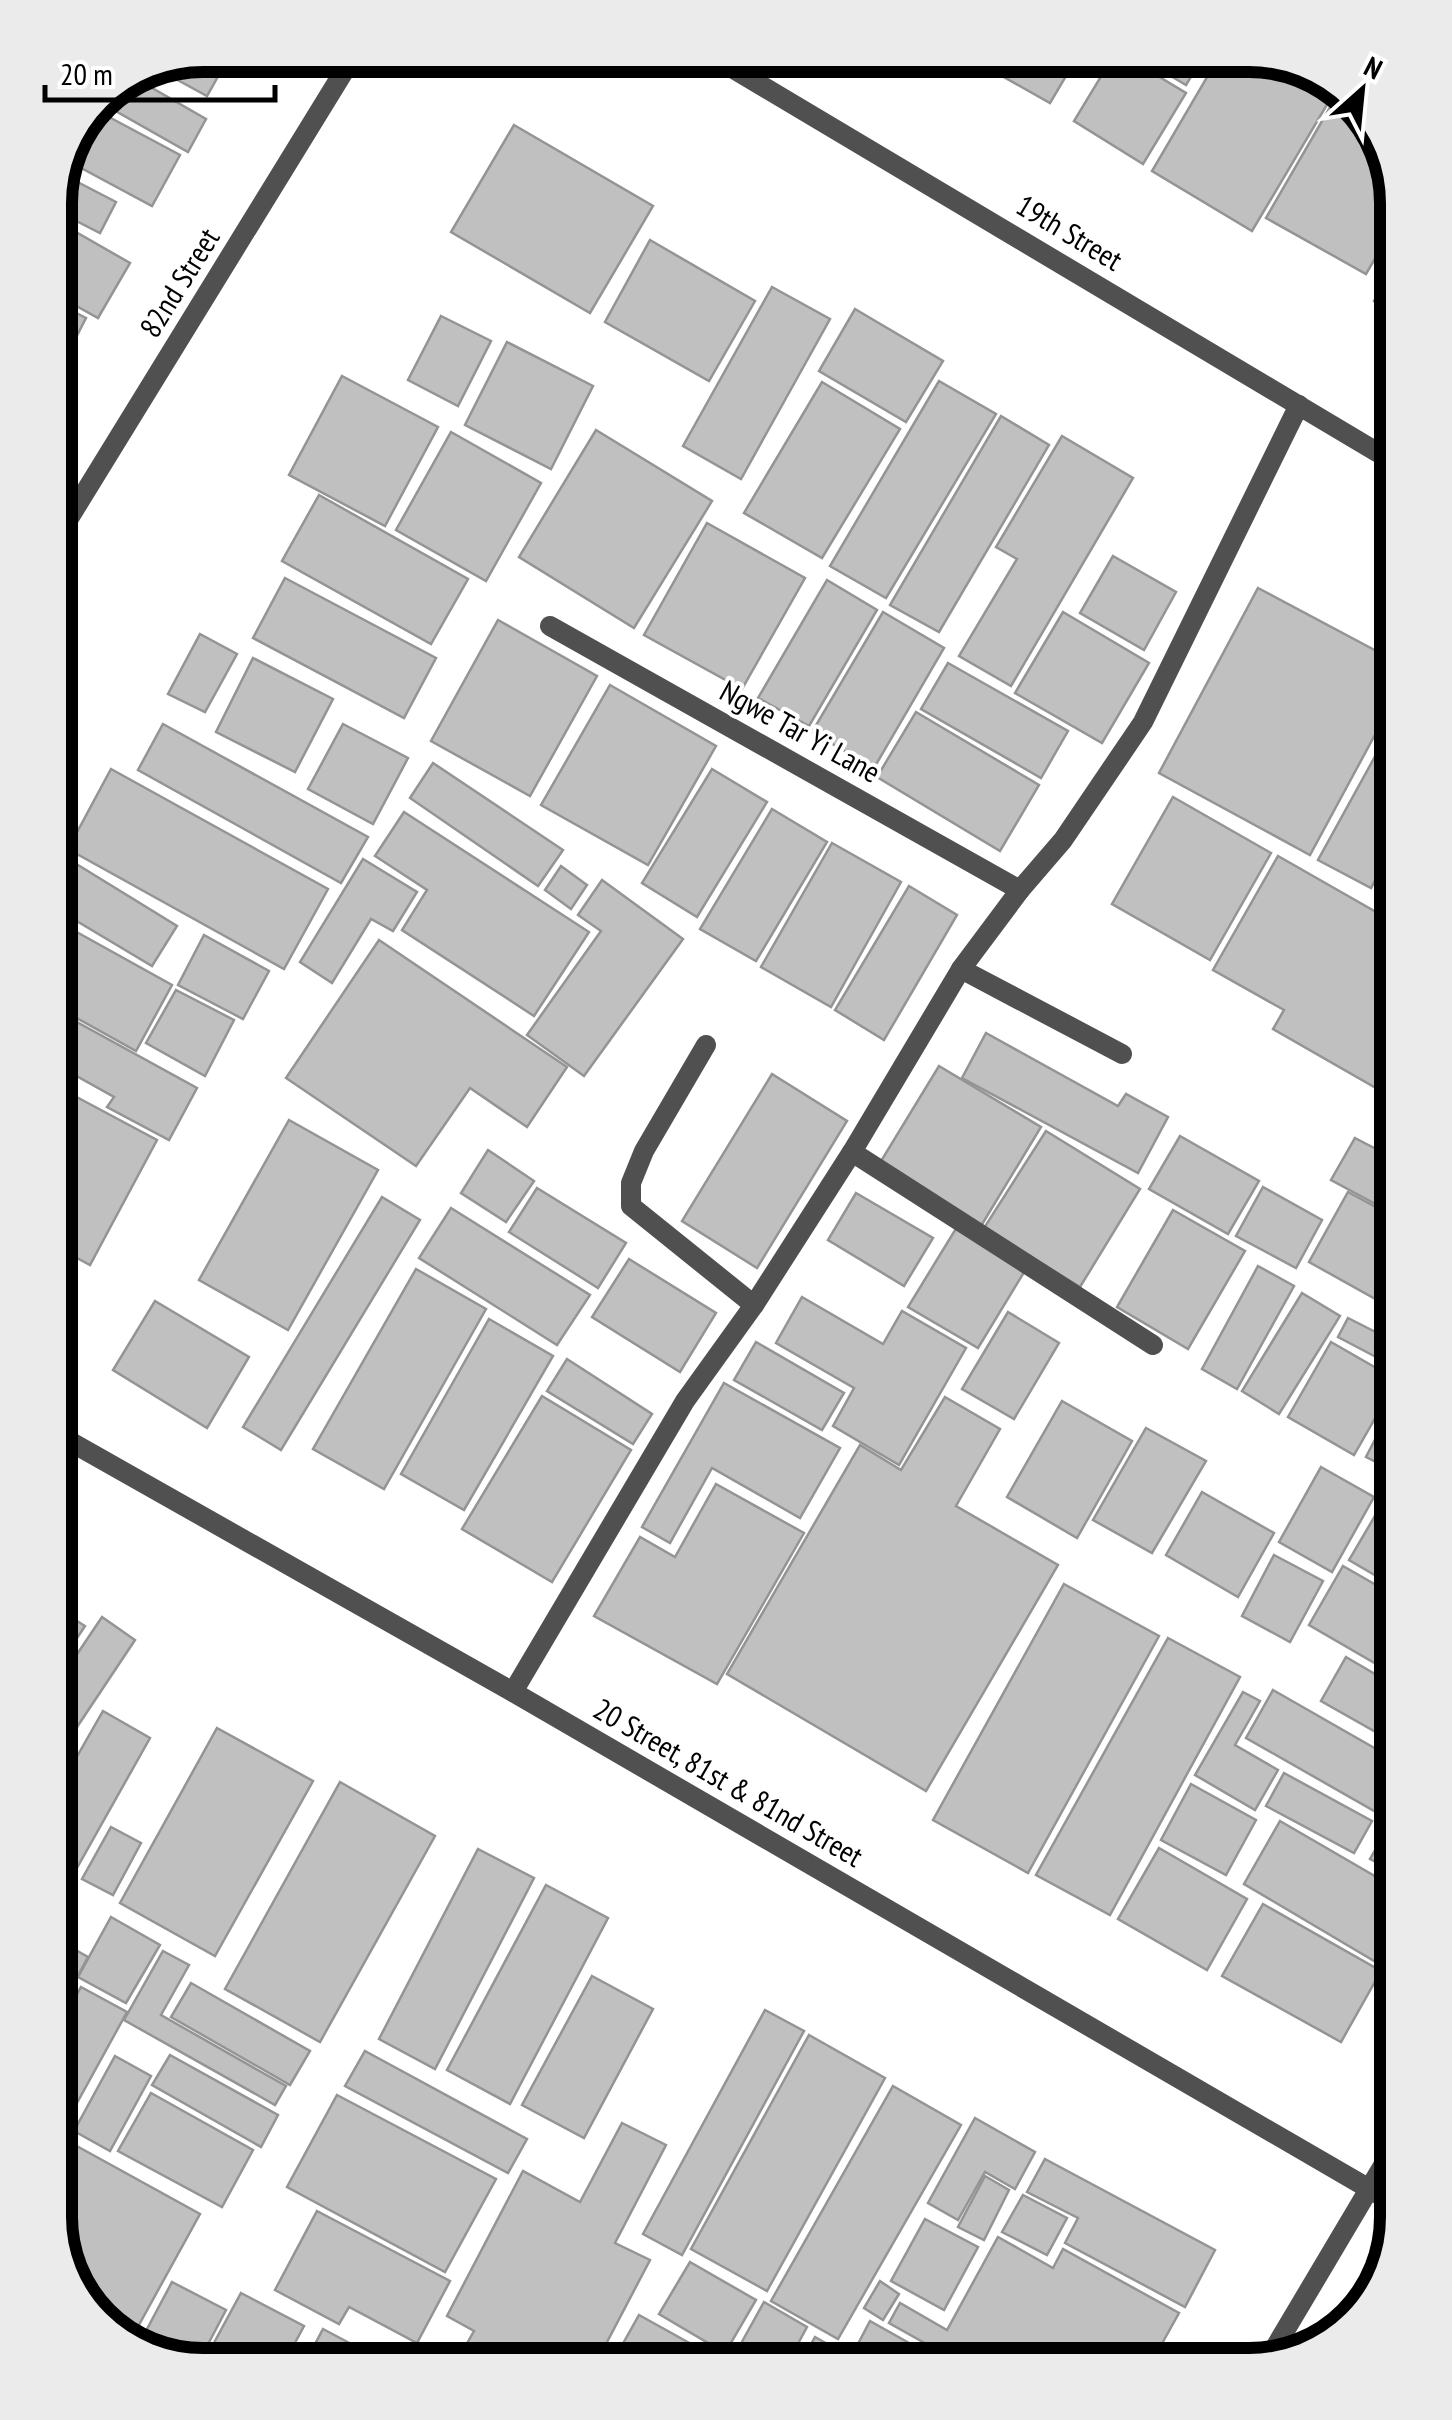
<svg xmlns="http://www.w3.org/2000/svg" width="1452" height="2420" viewBox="0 0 1452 2420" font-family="'PT Sans Narrow',sans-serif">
<rect width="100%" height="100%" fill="#fff"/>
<g fill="#c0c0c0" stroke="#949494" stroke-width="2.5">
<path d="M203,55H230L207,96L163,72Z"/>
<path d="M981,55H1053L1072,66L1050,103L977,62Z"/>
<path d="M1114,55H1123L1186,93L1143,164L1074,121Z"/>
<path d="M1136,55H1204L1186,85Z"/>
<path d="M1220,55H1247L1328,103L1252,231L1152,171Z"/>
<path d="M1271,60L1311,73L1307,80Z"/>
<path d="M140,81L206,119L188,152L98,101Z"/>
<path d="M1340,90L1382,138L1397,203V221L1366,274L1266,218Z"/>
<path d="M94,109L180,155L152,206L70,162Z"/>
<path d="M514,125L653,206L590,313L451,232Z"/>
<path d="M64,175L116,202L100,233L55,210V194Z"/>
<path d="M55,220L130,263L98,318L55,294Z"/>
<path d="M1397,229V315L1374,301L1390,274L1376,265Z"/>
<path d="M650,240L755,301L709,381L605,322Z"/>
<path d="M772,287L830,319L741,479L683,446Z"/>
<path d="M55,302L86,318L55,378Z"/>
<path d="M855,309L943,361L906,422L819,371Z"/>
<path d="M441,316L491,341L458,406L408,380Z"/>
<path d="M507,342L593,386L551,469L465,425Z"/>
<path d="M342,376L438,427L385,526L289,475Z"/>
<path d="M939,381L996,414L886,598L830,566Z"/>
<path d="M822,382L900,429L822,558L744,513Z"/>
<path d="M1001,416L1049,445L939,632L890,605Z"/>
<path d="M596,430L712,501L634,628L519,557Z"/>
<path d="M451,432L541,483L486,581L396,530Z"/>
<path d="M1062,436L1133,478L1011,686L959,656L1017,559L996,547Z"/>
<path d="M319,495L468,579L431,644L282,561Z"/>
<path d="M707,523L805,578L742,689L644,635Z"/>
<path d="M1113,556L1176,592L1144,650L1080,613Z"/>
<path d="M285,578L436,658L404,718L253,638Z"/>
<path d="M827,580L877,610L809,726L758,698Z"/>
<path d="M1258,588L1397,662V694L1310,855L1159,773Z"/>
<path d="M883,612L944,648L874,768L812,732Z"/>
<path d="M1063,612L1149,663L1102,743L1015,693Z"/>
<path d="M498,620L597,676L530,796L431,741Z"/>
<path d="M200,634L237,654L205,712L168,694Z"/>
<path d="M253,658L333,699L295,772L216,732Z"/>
<path d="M948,663L1068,731L1041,778L921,709Z"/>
<path d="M610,685L716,746L648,865L541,805Z"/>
<path d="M916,712L1039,785L1000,851L877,777Z"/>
<path d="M163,724L368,837L341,883L138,770Z"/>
<path d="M343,724L408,758L373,824L308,789Z"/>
<path d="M1397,725V756L1384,749Z"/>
<path d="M1378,751L1397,762V839L1371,888L1318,860Z"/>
<path d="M433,763L563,850L538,886L410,798Z"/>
<path d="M111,769L328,889L284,969L68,849Z"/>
<path d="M712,769L767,802L697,917L642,883Z"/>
<path d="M1173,797L1271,853L1210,960L1112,904Z"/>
<path d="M772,809L827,842L756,961L700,929Z"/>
<path d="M404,812L589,932L534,1016L402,930L427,890L375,856Z"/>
<path d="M832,843L901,882L831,1007L761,967Z"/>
<path d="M1278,856L1397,924V1100L1273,1029L1284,1010L1213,970Z"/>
<path d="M65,857L177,926L152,966L55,908V874Z"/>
<path d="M363,859L417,892L393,931L371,919L332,983L300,962Z"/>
<path d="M561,866L587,885L571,909L545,890Z"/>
<path d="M1397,866V910L1377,899Z"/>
<path d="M602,880L683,939L584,1076L527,1035L601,931L578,915Z"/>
<path d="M909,886L957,915L884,1040L835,1010Z"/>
<path d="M55,920L172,985L136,1051L55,1006Z"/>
<path d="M204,935L269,971L243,1019L178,985Z"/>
<path d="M379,940L567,1067L527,1127L470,1088L416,1166L286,1078Z"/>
<path d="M176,990L234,1020L205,1076L146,1043Z"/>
<path d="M55,1010L197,1088L169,1140L107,1107L114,1097L55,1064Z"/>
<path d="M986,1033L1118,1106L1126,1094L1168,1117L1138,1173L962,1078Z"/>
<path d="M939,1066L1041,1127L981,1226L878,1166Z"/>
<path d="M772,1074L847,1121L757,1268L682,1221Z"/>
<path d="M56,1086L157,1140L90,1265L55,1246Z"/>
<path d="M289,1120L378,1170L288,1330L199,1280Z"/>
<path d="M1046,1131L1140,1189L1080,1287L984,1228Z"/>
<path d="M1180,1136L1259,1181L1228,1234L1149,1189Z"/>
<path d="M1355,1138L1397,1160V1177L1381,1207L1331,1180Z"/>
<path d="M488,1150L534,1181L506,1222L461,1193Z"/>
<path d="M1263,1187L1322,1220L1296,1268L1236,1236Z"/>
<path d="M537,1188L626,1243L598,1288L509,1232Z"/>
<path d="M1348,1192L1387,1213L1397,1195V1311L1309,1262Z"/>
<path d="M856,1193L933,1238L904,1286L828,1240Z"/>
<path d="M382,1197L420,1220L281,1450L243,1427Z"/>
<path d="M451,1208L590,1295L557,1345L419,1258Z"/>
<path d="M1173,1210L1245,1251L1188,1349L1117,1307Z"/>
<path d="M957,1227L1026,1269L978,1348L908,1307Z"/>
<path d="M629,1259L716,1313L680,1372L592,1317Z"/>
<path d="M1258,1266L1294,1286L1237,1389L1202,1369Z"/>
<path d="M416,1269L486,1309L384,1489L313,1449Z"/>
<path d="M1302,1293L1340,1316L1279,1414L1242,1391Z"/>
<path d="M802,1297L883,1344L902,1311L966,1348L899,1465L833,1426L854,1388L776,1343Z"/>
<path d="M155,1301L249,1357L207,1428L113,1370Z"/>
<path d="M1008,1312L1059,1343L1014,1419L962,1389Z"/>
<path d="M1348,1318L1397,1343V1368L1338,1337Z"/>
<path d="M489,1319L553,1356L464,1510L401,1474Z"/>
<path d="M756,1342L844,1393L822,1430L734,1380Z"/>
<path d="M1331,1342L1397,1380L1354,1455L1288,1417Z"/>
<path d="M567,1359L652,1414L633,1444L547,1391Z"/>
<path d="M724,1383L840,1448L800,1518L712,1468L670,1543L642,1527Z"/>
<path d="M542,1396L631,1450L552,1582L462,1529Z"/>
<path d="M945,1397L1000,1429L956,1506L1058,1565L926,1791L727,1674L860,1445L901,1470Z"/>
<path d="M1397,1397V1456L1390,1469L1366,1457Z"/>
<path d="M1062,1401L1132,1441L1077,1538L1007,1497Z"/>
<path d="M1146,1428L1206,1461L1152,1553L1093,1520Z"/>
<path d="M1321,1467L1374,1497L1332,1572L1279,1542Z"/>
<path d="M716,1484L804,1533L717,1684L594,1616L640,1537L675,1557Z"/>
<path d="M1202,1492L1274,1533L1238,1597L1166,1555Z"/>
<path d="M1382,1504L1397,1512V1588L1349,1560Z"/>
<path d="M1274,1555L1323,1581L1290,1642L1242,1616Z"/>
<path d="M1343,1566L1397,1597V1676L1309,1625Z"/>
<path d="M1064,1584L1159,1636L1028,1873L933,1820Z"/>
<path d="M55,1607L85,1626L55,1671Z"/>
<path d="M102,1617L135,1640L55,1760V1687Z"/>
<path d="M1168,1638L1240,1677L1110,1915L1036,1875Z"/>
<path d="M1346,1657L1397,1687V1744L1321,1701Z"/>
<path d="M1273,1690L1397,1761V1824L1246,1738Z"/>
<path d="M1243,1692L1260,1701L1235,1745L1278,1770L1255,1810L1195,1775Z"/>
<path d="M103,1711L150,1738L55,1907V1795Z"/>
<path d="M217,1728L313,1781L215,1956L120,1903Z"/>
<path d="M1284,1773L1372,1821L1354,1853L1266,1806Z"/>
<path d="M340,1782L435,1836L320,2042L225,1989Z"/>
<path d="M1191,1784L1256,1820L1226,1875L1161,1840Z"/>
<path d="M1280,1821L1397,1889V1951L1386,1968L1244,1884Z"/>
<path d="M111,1827L141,1843L113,1895L82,1879Z"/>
<path d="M1385,1833L1397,1839V1873L1370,1859Z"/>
<path d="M1159,1848L1247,1899L1207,1970L1118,1919Z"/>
<path d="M478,1849L534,1878L435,2069L379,2039Z"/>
<path d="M546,1885L608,1918L510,2104L447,2070Z"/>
<path d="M1263,1904L1381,1971L1341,2042L1222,1976Z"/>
<path d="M111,1917L160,1945L126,2003L78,1977Z"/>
<path d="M58,1940L88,1957L55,2018V1945Z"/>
<path d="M163,1951L189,1965L161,2015L286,2086L275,2105L124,2020Z"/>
<path d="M592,1976L653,2009L584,2138L522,2105Z"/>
<path d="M191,1983L310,2051L290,2085L171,2017Z"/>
<path d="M81,1987L127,2012L55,2143V2034Z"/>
<path d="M765,2010L804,2031L682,2255L643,2234Z"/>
<path d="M809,2035L885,2078L767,2291L691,2249Z"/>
<path d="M365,2051L527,2139L508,2173L345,2086Z"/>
<path d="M170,2055L278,2115L261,2147L152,2085Z"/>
<path d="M115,2056L151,2076L110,2151L74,2131Z"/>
<path d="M893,2086L961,2125L838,2339L771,2301Z"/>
<path d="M151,2093L253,2150L222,2207L118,2151Z"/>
<path d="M337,2095L496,2179L445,2272L287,2187Z"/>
<path d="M975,2118L1035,2152L1015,2189L985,2172L958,2220L928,2203Z"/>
<path d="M622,2123L666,2145L615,2243L650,2260L595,2365H542L522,2354L517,2365H464L457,2361L474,2331L447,2316L523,2171L580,2202Z"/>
<path d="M64,2139L200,2214L129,2343L121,2340L70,2282L55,2217V2157Z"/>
<path d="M1045,2159L1215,2250L1185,2307L1065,2243L1078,2218L1027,2192Z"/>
<path d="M985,2176L1009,2190L984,2240L958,2227Z"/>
<path d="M1023,2195L1067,2218L1047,2255L1002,2232Z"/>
<path d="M317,2211L450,2281L417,2343L349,2307L339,2324L275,2290Z"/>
<path d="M925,2219L978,2247L944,2310L891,2281Z"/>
<path d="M998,2237L1053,2268L1063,2249L1179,2313L1150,2365H964L889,2323L900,2303L947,2330Z"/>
<path d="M690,2262L756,2300L725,2353L659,2314Z"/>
<path d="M880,2281L899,2294L883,2320L864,2308Z"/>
<path d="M172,2282L226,2310L197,2365L138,2346Z"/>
<path d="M241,2293L304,2326L283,2365H202Z"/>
<path d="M764,2302L807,2327L788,2362L767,2350L759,2365H744L733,2358Z"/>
<path d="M639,2315L729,2365H611Z"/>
<path d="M870,2321L925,2352L918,2365H847Z"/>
<path d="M323,2329L391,2365H304Z"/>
<path d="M815,2337L847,2355L841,2365H800Z"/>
<path d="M933,2353L954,2365H926Z"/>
</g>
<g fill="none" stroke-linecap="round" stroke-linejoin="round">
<path stroke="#505050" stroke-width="20" d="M706,1045L644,1151L631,1183V1206L754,1305"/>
<g stroke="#505050" stroke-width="20">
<path d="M55,541L354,55"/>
<path d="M550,626L1020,890"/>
<path d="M961,969L1122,1054"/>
<path d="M852,1152L1153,1345"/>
<path d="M55,1433L513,1692L1397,2205"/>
<path d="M513,1692L685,1401L754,1305L852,1152L961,969L1020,890L1063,840L1143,722L1299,405"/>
</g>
<g stroke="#505050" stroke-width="20">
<path d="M710,55L1397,464"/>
<path d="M1267,2361L1397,2142"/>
</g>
</g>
<g text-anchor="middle" stroke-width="8" stroke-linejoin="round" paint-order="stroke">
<g font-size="30" fill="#000" stroke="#fff">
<text transform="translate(1069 233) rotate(31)" y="10">19th Street</text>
<text transform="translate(180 283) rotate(-58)" y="10">82nd Street</text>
<text transform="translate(800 732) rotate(29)" y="10">Ngwe Tar Yi Lane</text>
<text transform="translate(728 1783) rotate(30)" y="10">20 Street, 81st &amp; 81nd Street</text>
</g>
</g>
<path d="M0 0H1452V2420H0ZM203 72H1249A131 131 0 0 1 1380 203V2217A131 131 0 0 1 1249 2348H203A131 131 0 0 1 72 2217V203A131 131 0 0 1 203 72Z" fill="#ebebeb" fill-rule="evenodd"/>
<path fill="none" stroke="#000" stroke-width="12" d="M203 72H1249A131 131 0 0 1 1380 203V2217A131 131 0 0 1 1249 2348H203A131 131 0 0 1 72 2217V203A131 131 0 0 1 203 72Z"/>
<g transform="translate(1362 90) rotate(27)" stroke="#ffffff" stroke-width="8" paint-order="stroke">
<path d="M0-8L18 38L0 25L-18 38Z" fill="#000000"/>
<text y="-15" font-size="28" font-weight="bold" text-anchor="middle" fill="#000000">N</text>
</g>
<path d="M45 85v15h230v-15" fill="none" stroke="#000000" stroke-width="5"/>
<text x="60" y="85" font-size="30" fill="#000000" stroke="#ffffff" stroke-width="8" paint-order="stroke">20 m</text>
</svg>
